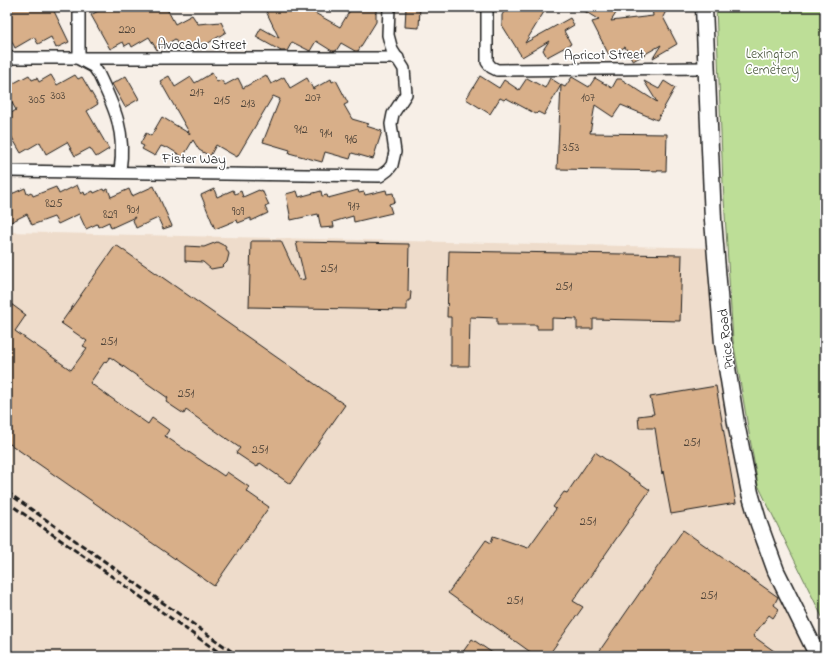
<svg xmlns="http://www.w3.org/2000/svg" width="832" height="663" viewBox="0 0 832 663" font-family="'Indie Flower',sans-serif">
<rect width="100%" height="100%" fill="#f7efe7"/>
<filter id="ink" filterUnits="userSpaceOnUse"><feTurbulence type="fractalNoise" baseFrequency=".025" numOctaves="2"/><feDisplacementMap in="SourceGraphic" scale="8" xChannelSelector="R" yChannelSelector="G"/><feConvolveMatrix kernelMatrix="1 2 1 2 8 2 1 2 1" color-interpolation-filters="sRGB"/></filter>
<g filter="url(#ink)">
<path fill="#eedccb" d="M7,232L715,248L750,493L818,656H7Z"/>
<path fill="#bdde97" stroke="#6c7d5a" d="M716,7H825V623L758,485L733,340L723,183Z"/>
<g fill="#d8af89" stroke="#1c1c1c">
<path d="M7,7H52L69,42L56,48L51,37L38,44L34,37L15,48L11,40L7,42Z"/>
<path d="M105,7H166L175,24L192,15L198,24L221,22L226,32L202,47L199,40L180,50L175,39L157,50L149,37L132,47L130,43L125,46L123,42L110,49L91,15Z"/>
<path d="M264,7H304L340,27L352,7H376V22L358,51H355L341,43L336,51H332L316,41L310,51L292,42L287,51H281L256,37L261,28L279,38Z"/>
<path d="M406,7H420L419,28L405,27Z"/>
<path d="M507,7H547L525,43L570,18L574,25L564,31L571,44L547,57L543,50L549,41L522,57L502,25V15Z"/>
<path d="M578,7H620L611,21L653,16L652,7H668L663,17L677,44L653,58L661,45L633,61L625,47L609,55L592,22L599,20Z"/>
<path d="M7,72L14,83L29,75L32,80L37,78L39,82L51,75L57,85L75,75L78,79L82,77L98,104L87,111L109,149L96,157L90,148L75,156L67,142L46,154L40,142L21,153L7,129V116L16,110L7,94Z"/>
<path d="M212,73L217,82L221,80L225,85L238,78L243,88L266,75L271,84L284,77L290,88L307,78L313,89L331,79L332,82L336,80L348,103L344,105L352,119L369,124L366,126L382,131L373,159L352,153L350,159L325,152L322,162L289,153L290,150L263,142L280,99L273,96L237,157L216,145L210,156L199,150L193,140L183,157L167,147L166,148L161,146L155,156L142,149L144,146L140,144L146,133L151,136L162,117L190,134L160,81L169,76L175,87L191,77L195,83Z"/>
<path d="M126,76L139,99L125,107L112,84Z"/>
<path d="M480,76L499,88L504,80L519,90L527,78L545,88L550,78L561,85L544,115L538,112L536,114L506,98L504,100L500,98L490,114L466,99Z"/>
<path d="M572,77L589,87L595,78L612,88L617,79H621L657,102L644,81L659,89L664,81L675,88L657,120L621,105L613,117L595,105L590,133L667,134L666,171L557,169L561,85L565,87Z"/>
<path d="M77,185L81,194L84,192L85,195L93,191L94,193L103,189L104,191L108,189L111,197L129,189L132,196L154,186L172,226L163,229L158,218L136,228L133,220L135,217L111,228L109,222L98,227L97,224L86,229L79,214L58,224L54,217L32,225L27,214L7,224V196L25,188L27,194L31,192L33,196L56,187L59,194Z"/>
<path d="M214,189L217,197L233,190L235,194L241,191L243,197L259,190L260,191L262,190L269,205L265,207L268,213L251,221V218L238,223L237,220L215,229L201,195Z"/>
<path d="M358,190L359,193L364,192L365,195L386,190L387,194L393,193L395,202L389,204L392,213L354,222L353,216L333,222L334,227L321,228L318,214L291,220L286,194L297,191L299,197L321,191L322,196L327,195L328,198Z"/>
<path d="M251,241H281L299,280L305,279L296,242L409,244L408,291L411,292L410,301H407V310L249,307Z"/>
<path d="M217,242L225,246L229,254L227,262L222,267L211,269L203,262L185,261V246L204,247Z"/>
<path d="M116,245L345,405L290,484L260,463L257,467L236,453L240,448L186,410L184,414L166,402L168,398L110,357L106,362L105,361L90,383L148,424L152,418L169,430L165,436L224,476L227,472L249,487L246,491L269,507L214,586L7,442V301L26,315L15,331L71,370L87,348L83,346L87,341L61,323Z"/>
<path d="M449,251L682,255L680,321L593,319V329H577V319L552,318V329H537V325H497V318L470,317L469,366H451V317H447Z"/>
<path d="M716,386L736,503L671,514L663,471L662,474L655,428H639L638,416L654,414L650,397Z"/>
<path d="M595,452L650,490L573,601L583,607L548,656H536L448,593L486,540L491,543L493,536L528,548L556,509L553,507L564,492L567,493Z"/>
<path d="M683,530L778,597L774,605L779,609L773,618L769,615L753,636L781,656H596Z"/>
<path d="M472,639L497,656H460Z"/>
</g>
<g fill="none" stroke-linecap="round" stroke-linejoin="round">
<defs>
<g id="street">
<path d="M79,7V59L94,67L98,73C115,108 126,132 120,171"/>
<path d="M487,7V62L491,67L497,70L706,68"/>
<path d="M7,58H398"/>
<path d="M7,171L380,176L388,170L392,165L395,152L391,124L393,114L406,94L404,69L392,50L388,35L389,7"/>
</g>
<path id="secondary" d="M704,7L713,220L723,343L736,423L750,493L759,524L776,571L818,656"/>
</defs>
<use href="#street" stroke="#1c1c1c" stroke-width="14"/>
<use href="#secondary" stroke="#1c1c1c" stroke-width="19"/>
<use href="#street" stroke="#fff" stroke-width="11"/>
<use href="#secondary" stroke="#fff" stroke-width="16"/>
<g stroke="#1c1c1c" stroke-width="3" stroke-dasharray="6 3" stroke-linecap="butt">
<path d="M7,492L238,656"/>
<path d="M7,502L224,656"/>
</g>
</g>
</g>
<g text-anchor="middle" stroke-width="3.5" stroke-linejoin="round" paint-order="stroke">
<g font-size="12" fill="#4b4137">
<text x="127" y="33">220</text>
<text x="197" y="96">217</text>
<text x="58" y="99">303</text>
<text x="313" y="101">207</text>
<text x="588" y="101">107</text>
<text x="37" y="103">305</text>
<text x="222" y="104">215</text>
<text x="248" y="107">213</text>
<text x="301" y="133">912</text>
<text x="326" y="137">914</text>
<text x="351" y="143">916</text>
<text x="571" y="151">353</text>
<text x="54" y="207">825</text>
<text x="354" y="210">917</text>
<text x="133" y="213">901</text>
<text x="238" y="215">909</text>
<text x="110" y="218">829</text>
<text x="329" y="272">251</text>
<text x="564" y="290">251</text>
<text x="109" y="345">251</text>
<text x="186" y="397">251</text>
<text x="692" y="446">251</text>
<text x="260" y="453">251</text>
<text x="588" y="525">251</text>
<text x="709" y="599">251</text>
<text x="515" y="604">251</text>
</g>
<g font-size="14" fill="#1c1c1c" stroke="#fff">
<text x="202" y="49">Avocado Street</text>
<text transform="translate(604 54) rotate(-1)" y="5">Apricot Street</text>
<text transform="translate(194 158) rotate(1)" y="5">Fister Way</text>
<text transform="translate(725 339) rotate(-96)" y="5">Price Road</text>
</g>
<g font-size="14" fill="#546047" stroke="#fff">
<text x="772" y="58">Lexington<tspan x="772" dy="16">Cemetery</tspan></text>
</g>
</g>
<rect width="832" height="663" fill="none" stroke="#fff" stroke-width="24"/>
<rect x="12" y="12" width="808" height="639" fill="none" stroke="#1c1c1c" stroke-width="1.5" filter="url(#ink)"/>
</svg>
